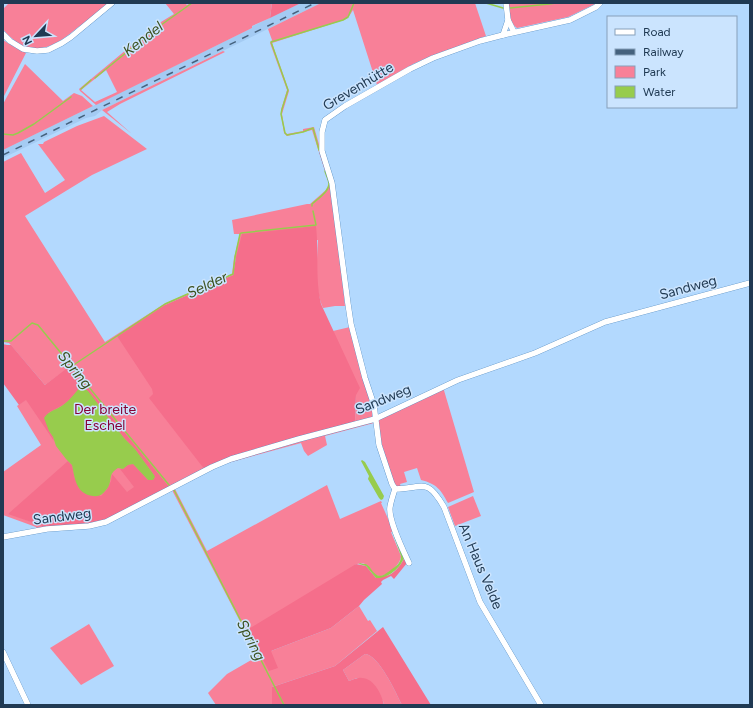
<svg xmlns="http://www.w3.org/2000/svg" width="753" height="708" viewBox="0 0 753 708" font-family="Figtree,sans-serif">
<rect width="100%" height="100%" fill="#b3d9fe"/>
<path fill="#a4cbf3" d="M301,3H321L102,110L95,116L86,118L3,158V150L252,28L251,27Z"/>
<g fill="#f88098" fill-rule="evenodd">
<path d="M9,3H109C99,12 88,20 77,28C59,43 37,59 14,40C10,37 6,33 3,29V9Z"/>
<path d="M165,3H185L187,5L190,3H272L270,18L252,26V28L96,105L80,91L79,89L156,25L174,14ZM106,70L117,92L95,102L81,90Z"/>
<path d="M321,3H475L486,36L431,56L413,64L377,85L353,10L348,18L344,20L272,43L289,91L282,114L285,132L287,134L303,131V129L314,127L330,182L339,246L345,306H335L323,308C314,289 317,261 318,240L236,257L233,275L165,305L153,387L205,470L106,518L8,513L48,528L38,530L36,527L3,515V472L41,445L17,406L67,369L45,385L9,343L3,342V162L21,153L45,193L65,180L38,144H43L44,142L77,126L104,116L147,149L92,175L25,216L105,342L164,304L232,274L234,258L240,234H234L232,220L307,204H310L326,190L329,184L312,130L287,136L284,133L281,114V110L287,90L270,43L272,40L268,29Z"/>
<path d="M508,3H597L568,17L517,28C509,23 509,12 508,3Z"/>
<path d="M3,40L16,48L26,53L3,98Z"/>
<path d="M223,51L225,52L120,104L107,112L132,134L102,110Z"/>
<path d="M25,64L63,101L74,93L82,96L93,106L3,150V104Z"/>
<path d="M350,327L373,408L372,418L355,422L356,395L333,331Z"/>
<path d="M443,387L474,492L448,503C441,490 437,484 421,480L417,468L404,472L407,482L400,484L401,487L397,486L394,484L381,442L378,420Z"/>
<path d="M371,421L374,423L325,436L327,445L308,456L304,451L301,443L217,466L247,455Z"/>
<path d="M327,485L340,519L381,501L382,503H381L394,532H391L401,556C401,564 387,577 379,576C372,575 371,566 365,564C362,563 359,564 356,564L271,651L331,628L359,606L368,621L370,620L377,631L335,666L272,687V705H216L208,693L227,674L258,656L172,490L175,489L207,551Z"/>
<path d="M473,496L481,516L455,526L448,507Z"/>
<path d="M89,624L114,666L81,685L50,648Z"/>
<path d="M365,654C379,655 396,693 402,705H384L383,701L357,678L349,681L343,670Z"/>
</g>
<g fill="#f56e8b">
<path d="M272,3H301L270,18Z"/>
<path d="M316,226C319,252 315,278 321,304L360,388L356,395L355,422L205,470L149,398L153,394L152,389L117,336L165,305L233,275L236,257L242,234Z"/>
<path d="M3,344L7,345H11L45,385L70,366L170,488L105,521L93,524L48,528L8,514L68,461L72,465L75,479L101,496L107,489L111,481L112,474L127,492L134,487L120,469H123L128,465L133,464L148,480L154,475L135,449L124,438L98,404L81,386L71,399L63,405L48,413L49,431L53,437L54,441L26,400L19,405L3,383Z"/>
<path d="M404,558L407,563L394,579L391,576L383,580L381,582L382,584L364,600L359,606L331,628L271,651L278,668L269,671L247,630L356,564L366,566L376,578C380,577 385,576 389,575C395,572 402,564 404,558Z"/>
<path d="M383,627L431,705H402C396,693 379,655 365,654L343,670L349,681C353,680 357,677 362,678C374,678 382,695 384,705H272V687L335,666Z"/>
</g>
<g fill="#97cc4d">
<path d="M81,386L88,391L98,404L124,438L135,449L154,475L155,477L153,480H148L133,464L128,465L123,469L118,468C115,470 112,472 111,476C110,481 110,486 106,490C102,495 99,497 93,496C76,494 75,479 72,465L66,459L56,446L53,437L49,431L44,418C48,411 56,410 63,405C70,400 75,393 81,386Z"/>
<path d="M362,460L365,462L384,496L383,499L381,500L379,498L368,479L369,476L361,461Z"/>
<path d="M392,531H393L404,558C400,568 388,579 376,578L366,566L359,564L360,563C361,564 365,564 366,564C368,565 370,567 371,569C379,580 383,576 392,569C397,566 401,562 401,556Z"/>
</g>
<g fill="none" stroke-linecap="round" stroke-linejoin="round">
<g stroke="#97cc4d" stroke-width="1.5">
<path d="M486,3L503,8"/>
<path d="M510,8L549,4L556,3"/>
<path d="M95,78L154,30L192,3"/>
<path d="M81,89L91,80"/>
<path d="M3,134L13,135L18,133L34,124L71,97"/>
<path d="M319,150L313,128L303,132L287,135L285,133L281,114L282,109L288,90L271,42L343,20L348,17L354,3"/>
<path d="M312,206V204C317,199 329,192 329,184C329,180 326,175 325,171"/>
<path d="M3,340L4,341H11L32,323L38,325L169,485"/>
<path d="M72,366L165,304L233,274L235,257L240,234L241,233L316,225L313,211"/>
<path d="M174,490L284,705"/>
</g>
<defs>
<g id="minor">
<path d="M506,3L508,20L514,32"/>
<path d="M3,34L10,41L23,49L37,51L48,50L62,43L71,37L112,3"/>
<path d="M503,35L508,20"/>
<path d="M395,489C393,495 391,501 390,507C388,520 403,550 409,563"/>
<path d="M3,537L47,529L89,526L106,522L212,467L231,459L299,439L375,419L458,380L535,353L605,322L750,283"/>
<path d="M3,652L28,705"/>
<path d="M541,705L480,602L444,507C426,476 423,489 395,489L392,484L379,445L374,405L365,378L351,324L348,304L332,183L322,151V132L325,120L345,106L410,69L433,58L480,41L503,35L570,20L596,7L600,3"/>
</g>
</defs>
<use href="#minor" stroke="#417fb9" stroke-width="6"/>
<use href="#minor" stroke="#fff" stroke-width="5.5"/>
<path stroke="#45627e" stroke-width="1.5" stroke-dasharray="7 7" stroke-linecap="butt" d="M3,155L315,3"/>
</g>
<g text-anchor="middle" stroke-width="3" stroke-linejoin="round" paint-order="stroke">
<g font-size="14" fill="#203a53" stroke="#cbe4fe">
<text transform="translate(358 86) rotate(-31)" y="5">Grevenhütte</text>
<text transform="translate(688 287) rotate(-15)" y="5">Sandweg</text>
<text transform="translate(383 399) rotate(-22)" y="5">Sandweg</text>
<text transform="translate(62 516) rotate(-7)" y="5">Sandweg</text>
<text transform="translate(481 566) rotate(67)" y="5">An Haus Velde</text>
</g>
<g font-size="14" fill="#850235" stroke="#cbe4fe">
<text x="105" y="414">Der breite<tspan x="105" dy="16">Eschel</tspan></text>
</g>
<g font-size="15" font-style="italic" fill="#3c511f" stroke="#cbe4fe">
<text transform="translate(143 39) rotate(-38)" y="5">Kendel</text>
<text transform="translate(207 285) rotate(-25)" y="5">Selder</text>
<text transform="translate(75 370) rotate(51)" y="5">Spring</text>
<text transform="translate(251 640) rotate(63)" y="5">Spring</text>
</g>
</g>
<rect width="753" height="708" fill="none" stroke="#203a53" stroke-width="8"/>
<rect x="607" y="16" width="130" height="92" fill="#cbe4fe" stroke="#87a0ba"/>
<rect x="615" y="29" width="20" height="6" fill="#ffffff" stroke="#87a0ba"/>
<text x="643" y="36" font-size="12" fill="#203a53">Road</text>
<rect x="615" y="49" width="20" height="6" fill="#45627e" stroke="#87a0ba"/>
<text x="643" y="56" font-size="12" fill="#203a53">Railway</text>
<rect x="615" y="66" width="20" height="12" fill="#f88098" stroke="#87a0ba"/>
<text x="643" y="76" font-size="12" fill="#203a53">Park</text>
<rect x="615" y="86" width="20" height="12" fill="#97cc4d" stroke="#87a0ba"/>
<text x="643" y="96" font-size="12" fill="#203a53">Water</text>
<g transform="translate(36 36) rotate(244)" stroke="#cbe4fe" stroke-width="3" paint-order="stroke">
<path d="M0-3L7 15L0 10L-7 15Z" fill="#203a53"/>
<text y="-6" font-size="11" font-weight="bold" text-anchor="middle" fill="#203a53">N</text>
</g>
</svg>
